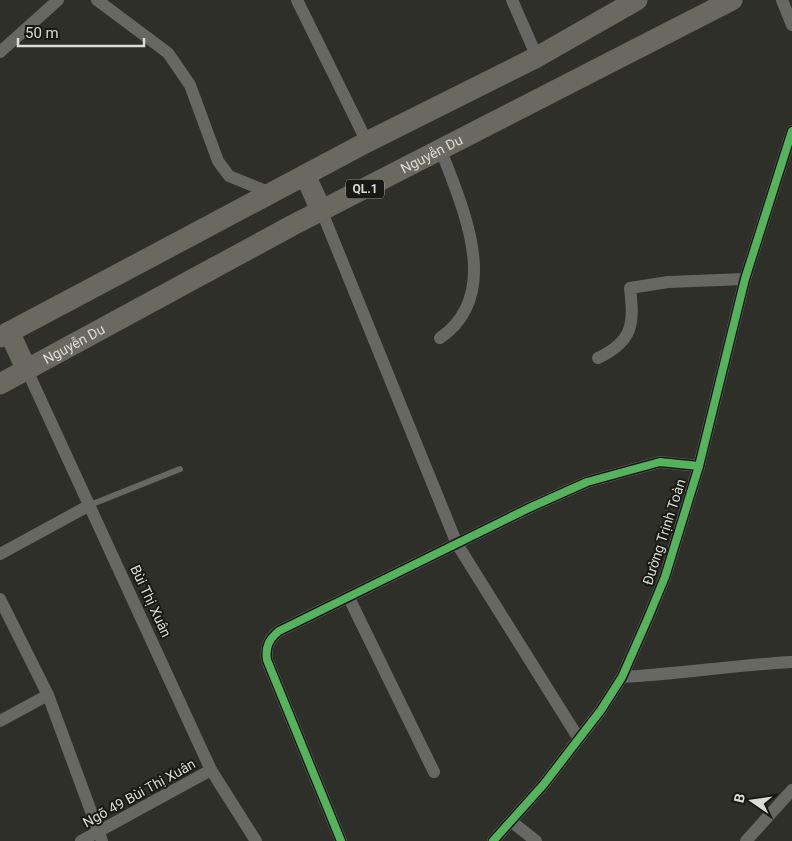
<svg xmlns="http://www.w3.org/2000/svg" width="792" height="841" viewBox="0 0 792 841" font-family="Roboto,sans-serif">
<rect width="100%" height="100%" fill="#2f2f29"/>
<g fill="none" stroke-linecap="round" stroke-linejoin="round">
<path stroke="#676764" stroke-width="6" d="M90,505L180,469"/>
<g stroke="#676764" stroke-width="12">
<path d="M97,0L168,53L190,85L218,161L229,176L271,193"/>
<path d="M297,0L367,142"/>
<path d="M512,0L537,57"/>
<path d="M782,0L792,25"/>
<path d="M0,52L58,0"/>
<path d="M322,212L457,544L579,739"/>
<path d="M440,338C504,294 462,207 441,150"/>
<path d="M598,358C634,341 634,323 630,288L668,282L745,279"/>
<path d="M26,368L211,770L256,841"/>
<path d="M0,554L90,505"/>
<path d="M349,598L434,772"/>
<path d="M0,599L48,695L102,841"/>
<path d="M622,677C679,674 735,665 792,662"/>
<path d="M0,721L48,695"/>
<path d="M512,822L536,841"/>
<path d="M81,841L211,770"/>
<path d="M341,841L267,660C265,647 269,639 279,631L529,508L587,482L660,462L699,466"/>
<path d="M493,841L544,784L601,710L622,677L648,618L665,577L699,466L745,279L792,131"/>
<path d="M746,841L792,790"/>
</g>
<g stroke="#69695f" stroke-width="21">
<path d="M305,175L322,212"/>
<path d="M9,332L26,368"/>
<path d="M0,337L367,142L537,57L637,0"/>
<path id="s1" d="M0,384L293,225L732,0"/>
</g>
<defs>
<g id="cycleway">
<path d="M341,841L267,660C265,647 269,639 279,631L529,508L587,482L660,462L699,466"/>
<path d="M493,841L544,784L601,710L622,677L648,618L665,577L699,466L745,279L792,131"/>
</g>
</defs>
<use href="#cycleway" stroke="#181814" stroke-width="11"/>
<use href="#cycleway" stroke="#56b35d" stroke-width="8"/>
</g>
<g text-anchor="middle" stroke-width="4" stroke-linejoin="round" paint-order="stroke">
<rect fill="#181814" stroke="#a1a19c" stroke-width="1" x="346" y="179.5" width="38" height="19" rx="4"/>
<g font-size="12" font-weight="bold" fill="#dcdcd6">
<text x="365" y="193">QL.1</text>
</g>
<g font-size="14" fill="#dcdcd6" stroke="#181814">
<text dy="5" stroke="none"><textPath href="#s1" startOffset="489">Nguyễn Du</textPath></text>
<text dy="5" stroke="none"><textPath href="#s1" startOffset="84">Nguyễn Du</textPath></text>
<text transform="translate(664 532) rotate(-72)" y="5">Đường Trịnh Toàn</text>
<text transform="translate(151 601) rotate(65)" y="5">Bùi Thị Xuân</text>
<text transform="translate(139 793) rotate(-29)" y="5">Ngõ 49 Bùi Thị Xuân</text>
</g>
</g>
<g transform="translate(752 801) rotate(283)" stroke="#181814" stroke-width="4" paint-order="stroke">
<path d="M0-4L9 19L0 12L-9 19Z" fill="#dcdcd6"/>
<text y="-8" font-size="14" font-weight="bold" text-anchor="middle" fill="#dcdcd6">B</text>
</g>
<path d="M18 38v8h126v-8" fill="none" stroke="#dcdcd6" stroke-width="2.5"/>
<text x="25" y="38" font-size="15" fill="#dcdcd6" stroke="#181814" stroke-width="4" paint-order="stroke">50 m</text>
</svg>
